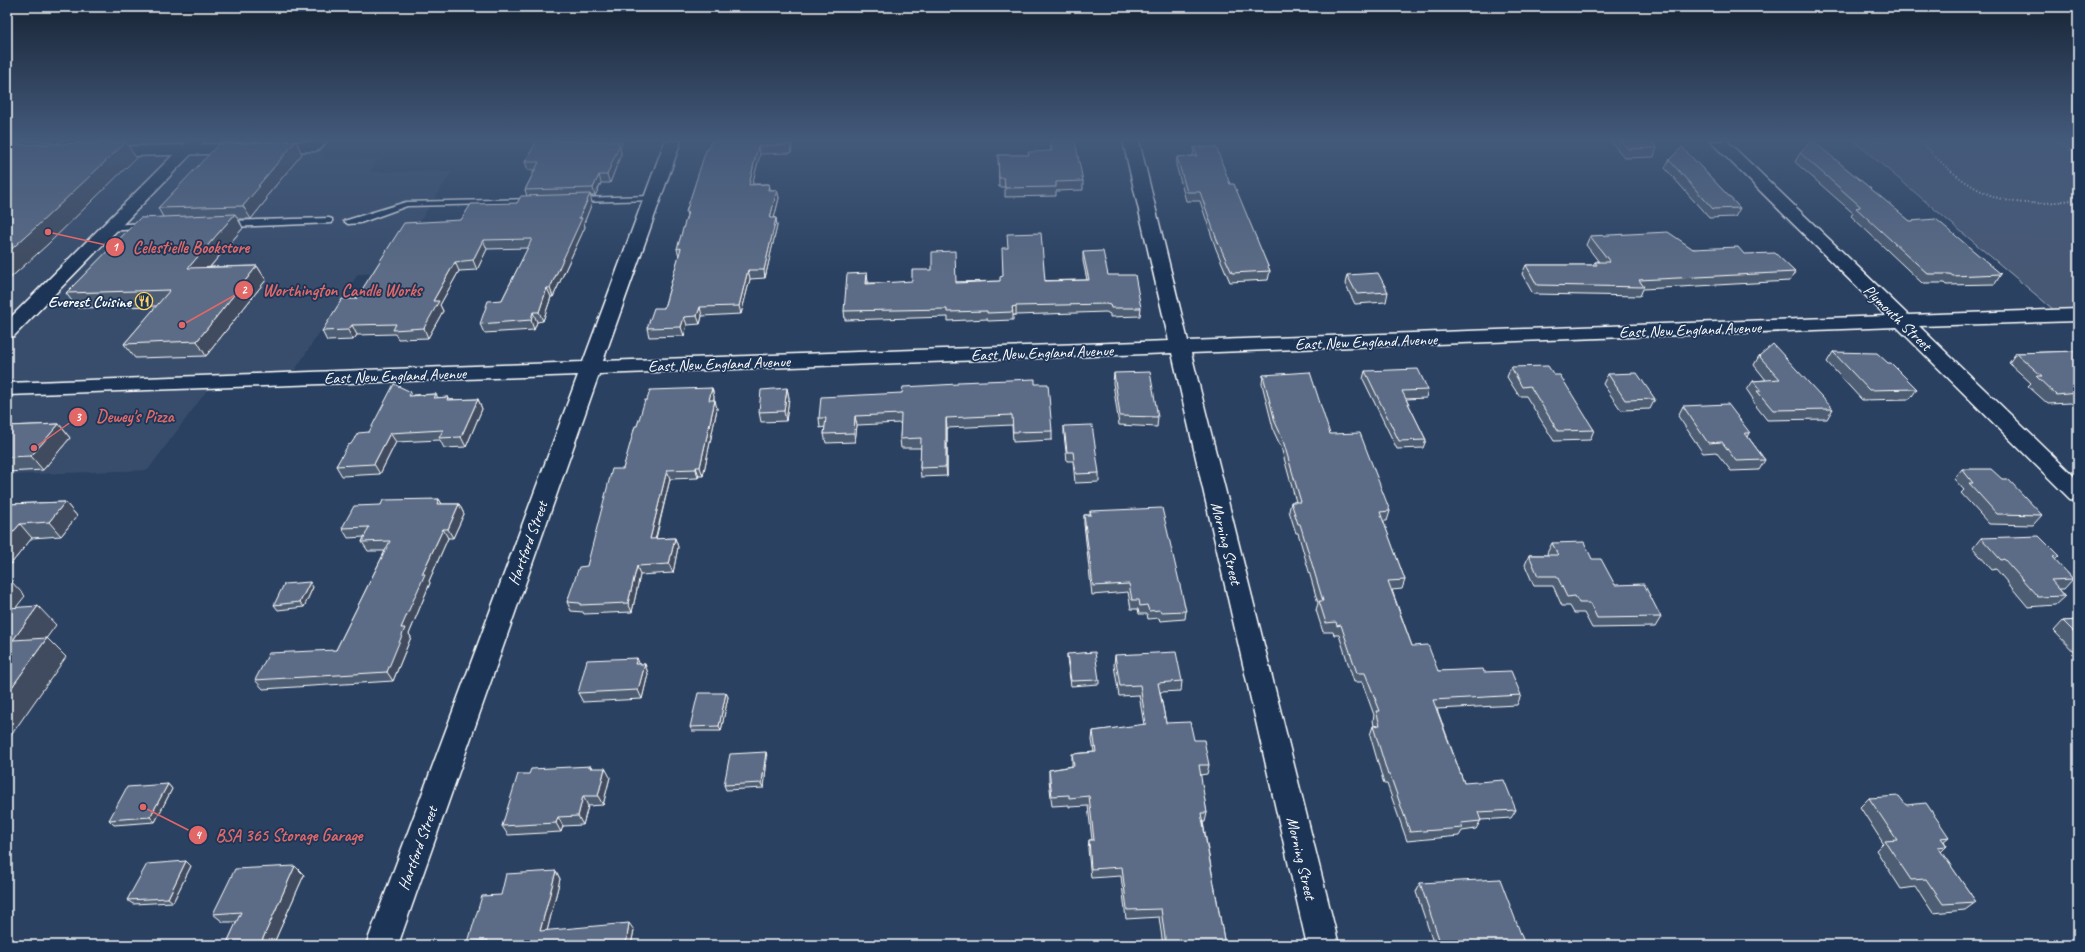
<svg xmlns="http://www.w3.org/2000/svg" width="2085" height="952" viewBox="0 0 2085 952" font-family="Caveat,sans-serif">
<rect width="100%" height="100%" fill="#2a4161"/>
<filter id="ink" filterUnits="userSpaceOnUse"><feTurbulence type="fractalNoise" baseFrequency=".025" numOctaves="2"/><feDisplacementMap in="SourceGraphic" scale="8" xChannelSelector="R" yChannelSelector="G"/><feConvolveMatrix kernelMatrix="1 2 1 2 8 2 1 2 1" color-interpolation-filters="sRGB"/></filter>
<g filter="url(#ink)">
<path fill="#394e6c" d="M315,146L327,160L378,159L370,172L452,171L387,273L358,274L289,379L213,382L148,470L7,475V182L56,153Z"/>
<g fill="#465975" stroke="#a2acba">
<path d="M78,141H178L169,145L84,147L78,144Z"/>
<path d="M1854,141H2078V315L2061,316Z"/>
</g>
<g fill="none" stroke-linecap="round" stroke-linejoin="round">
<defs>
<g id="service">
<path d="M652,196H655V200L576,202L572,200L576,198Z"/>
<path d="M533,199H536V203L407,206L360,223L348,224L344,221L406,202Z"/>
<path d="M329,218L332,219V223L227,227L223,224L227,221Z"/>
<path d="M146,223L149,224V228L110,231L106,228L110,225Z"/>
</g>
<g id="minor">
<path d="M61,141H78L71,148L327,141L320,149L315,151L56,158L51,156L48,153Z"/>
<path d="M665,141H681L603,361L1169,341L1123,141H1139L1188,341L1886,316L1710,141H1727L1908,315L2078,309V321L1919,326L2078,480V501L2070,499L1897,327L1191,353L1339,945H1307L1172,353L599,374L398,945H366L578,375L7,395V383L583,362Z"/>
</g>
<path id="primary" d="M187,141H204L14,336L7,338V321Z"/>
</defs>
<use href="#service" stroke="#fff" stroke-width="3"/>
<use href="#minor" stroke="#fff" stroke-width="3"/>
<use href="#primary" stroke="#fff" stroke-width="3"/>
<g stroke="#fff" stroke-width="2" stroke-dasharray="1 2.5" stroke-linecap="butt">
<path d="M1922,141C1943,169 1981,198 2016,202C2037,205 2058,202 2078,199"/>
<path d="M2058,141L2078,155"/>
<path d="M2078,164L2074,176L2078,182"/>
</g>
<use href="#service" fill="#1d3557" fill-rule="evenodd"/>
<use href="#minor" fill="#1d3557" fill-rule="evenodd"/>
<use href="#primary" fill="#1d3557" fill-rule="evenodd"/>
</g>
<g fill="#4e5d73" stroke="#fff">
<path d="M537,141H623L620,147L621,154L610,183H601L595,196H590L592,203L584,223L585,227L553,297H551L543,321L537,322L534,330L484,333L480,324L502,300L528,248L487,249L477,270L459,271L440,305L443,311L428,338L398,339L395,334L357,335L353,340L327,341L322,331L356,299L461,220L517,203L527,196L525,190L535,170H528L525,162Z"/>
<path d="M711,141H793L791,153L760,154L752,184H769L770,190H777L779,198L774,218H776L777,226L765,278L750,279L741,314L702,316L700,324L687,325L684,336L649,337L647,328L664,308L679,256L677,249L687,216L686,212Z"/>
<path d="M1050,141H1051L1083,181V190L1056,191V196L1005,197V187H999L998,155H1028L1051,151Z"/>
<path d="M1610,141H1651L1657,148L1654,157L1625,158Z"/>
<path d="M1194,147L1230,184L1270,271L1268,280L1230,282L1216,249L1200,201H1186L1176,165L1177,157L1193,156Z"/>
<path d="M1800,153L1910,221L2001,274L1995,284L1946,285L1944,283H1922L1851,216L1853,213L1795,162Z"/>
<path d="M302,154L266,197L267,199L251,219H239L243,228L210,267L257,266L266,280L206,356L135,358L124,344L157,306L77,308L66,293L163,217L158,208Z"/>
<path d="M1669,160L1740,208L1735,217L1709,218L1665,168Z"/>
<path d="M1590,236L1693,249L1744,254L1795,272L1790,281L1643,289L1640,296L1533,294L1522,274L1526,265H1593L1595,262H1599L1586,245Z"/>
<path d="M1083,252L1108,275L1141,308L1140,316L1110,317V314L1106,312L1016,315H1013V320L988,321L987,319L948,321V317L845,320L844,311L868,281V283L1087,280L1083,261Z"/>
<path d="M1347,275L1388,292L1386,302L1355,304L1345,284Z"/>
<path d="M2078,351V408H2076L2071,403L2048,404L2028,386L2031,383L2009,363L2016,353Z"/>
<path d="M1833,352L1888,363L1917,389L1910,399L1862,400L1827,362Z"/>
<path d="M1759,356L1833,409L1827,419L1767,420L1752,401L1753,399L1747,390L1753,381L1766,380L1754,365Z"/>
<path d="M1511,367L1554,375L1594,430L1590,440L1554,441L1526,396H1519L1507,377Z"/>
<path d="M1365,371L1428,390L1426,398L1406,399L1426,440L1423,448L1397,449L1363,379Z"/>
<path d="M1114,373L1158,417L1157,427L1119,425L1113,383Z"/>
<path d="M1608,374L1655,399L1650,409L1621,410L1603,384Z"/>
<path d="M1263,375L1330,434L1390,511L1387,521H1383L1405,580L1402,589L1392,590L1412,646L1438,671L1484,672L1521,695L1517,705L1437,709L1464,783L1516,810L1511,818L1481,820L1476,829L1462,831L1459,836L1407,841L1387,784H1384L1370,735L1373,726H1374L1373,720L1374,715L1362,682H1354L1339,635H1334L1333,632H1323L1316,610L1318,603L1298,533H1296L1289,511L1291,502H1296L1281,447L1274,432L1262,384Z"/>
<path d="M1035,384L1052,431V440L1013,442L1012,425L947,428V476L921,477L920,468L921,448H901L900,439L901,423L857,425L855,442L826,443L824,434L825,427L820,428L819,418L902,393Z"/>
<path d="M712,388L714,397V400L717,409L703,476H699L698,478L670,479L656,539L675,538L678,547L673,573L640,575L632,612L584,614L583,612L571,611L567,602L587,566L623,469L637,426L647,400Z"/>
<path d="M787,388L789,398L786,421L761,422L759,412Z"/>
<path d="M436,394L438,398L448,397L450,400L478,399L482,409L466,447L444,448L440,440L396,442L380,474L342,476L336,466L351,444L369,432L413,395Z"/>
<path d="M1683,406L1750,433L1748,437L1765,460L1759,470L1731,471L1716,452L1703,453L1678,416Z"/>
<path d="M59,424L70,438L43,470L7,472V426Z"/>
<path d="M1064,426L1099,473V482L1075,483L1073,461H1067L1064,434Z"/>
<path d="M1962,469L2002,479L2042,515L2033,525L1989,524L1961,493L1964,490L1954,479Z"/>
<path d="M439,499L442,504H459L464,514L453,538H448L429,581L430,583L409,634L411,637L393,681L263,689L255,680L336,650L385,551H368L362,542L364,537L348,538L342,528L381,505Z"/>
<path d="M65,502L77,516L61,536L32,538L10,565H7V504Z"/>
<path d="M1090,511L1186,611L1185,619L1160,621L1159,618L1148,619L1147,614H1139L1138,609H1131L1128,592L1092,595L1084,524V515H1090Z"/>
<path d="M1981,538L2059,556L2055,560L2073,579L2064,589H2059L2065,596L2055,605L2028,607L1996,569L1992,570L1973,548Z"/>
<path d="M1552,543L1592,559L1615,585L1661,617L1655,627L1592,628L1584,613H1574L1570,606H1562L1553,586H1534L1525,565L1529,555H1548L1547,553Z"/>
<path d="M313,587L304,607L278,610L274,605Z"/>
<path d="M2078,620V656L2054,631L2063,621Z"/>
<path d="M1067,654L1099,680V684L1071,686L1067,659Z"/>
<path d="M1115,655L1182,681L1181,691L1160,692L1166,723L1194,740L1209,765L1207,774L1200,775L1207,813L1205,822H1203L1225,945H1163L1159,917L1126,919L1121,876L1091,878L1088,849L1089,840H1092L1088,806L1069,807V805L1052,806L1049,780V770L1072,766V754L1094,752L1092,740L1093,731L1144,725L1139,695L1119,696L1114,665Z"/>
<path d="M637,658L639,664H645L648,674L642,699L583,702L578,693Z"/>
<path d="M726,693L728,697L721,731H692L690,727Z"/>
<path d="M766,752L767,757L764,788L726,790L724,785Z"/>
<path d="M591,766L592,768L610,777L603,805L588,806L583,825L563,826L561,832L508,835L502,826L529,774Z"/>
<path d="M168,784L172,789L155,822L114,825L109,820Z"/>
<path d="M1869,798L1906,805L1949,837L1944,841L1947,846L1941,852L1976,902L1965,910L1933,913L1916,887L1901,889L1876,850L1883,843L1860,807Z"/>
<path d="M186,861L191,866L173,902L133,904L127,900Z"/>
<path d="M556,871L560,879L547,931L634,930L631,945H471L468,942L501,895Z"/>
<path d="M304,875L273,945H226L237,922H223L213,914Z"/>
<path d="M1420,883L1525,945H1434L1416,892Z"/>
</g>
<g fill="#404c5e" stroke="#fff">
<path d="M22,141H52L28,161L17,145Z"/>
<path d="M296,141L302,154L266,197L267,199L251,219L243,206L258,186Z"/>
<path d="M618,141H623L620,147L621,154L610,183L607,175Z"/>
<path d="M790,141H793L791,153L790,145Z"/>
<path d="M126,142L136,158L47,245L7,281V253Z"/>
<path d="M758,146L760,154L750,193L749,185Z"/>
<path d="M599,175L601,183L595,196L593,188Z"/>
<path d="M769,184L771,192L768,190Z"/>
<path d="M777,190L779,198L772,226L770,218Z"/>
<path d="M590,194L592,203L584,223L585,227L553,297L550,288Z"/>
<path d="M235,214L243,228L197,282L188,268Z"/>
<path d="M776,218L777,226L765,278L764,270Z"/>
<path d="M483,240L487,249L477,270L473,260Z"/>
<path d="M455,262L459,271L440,305L443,311L428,338L424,328L433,301Z"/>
<path d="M257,266L266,280L206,356L197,341Z"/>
<path d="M748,270L750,279L741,314L739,306Z"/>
<path d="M867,273L868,281L867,292L866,284Z"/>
<path d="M547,288L551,297L543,321L539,312Z"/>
<path d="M1016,306V315H1013L1012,307Z"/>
<path d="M700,307L702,316L700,324L697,316Z"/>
<path d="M533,312L537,322L534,330L531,320Z"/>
<path d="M684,317L687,325L684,336L681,327Z"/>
<path d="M352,325L357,335L353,340L348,330Z"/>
<path d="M712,388L714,397L712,409L709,400Z"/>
<path d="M787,388L789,398L786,421L784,411Z"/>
<path d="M478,399L482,409L466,447L461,437Z"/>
<path d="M715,400L717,409L703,476L700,467Z"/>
<path d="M855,416L857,425L855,442L854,433Z"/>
<path d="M946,418L947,428V476L946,467Z"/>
<path d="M59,424L70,438L43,470L31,456Z"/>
<path d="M390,433L396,442L380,474L374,464Z"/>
<path d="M696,467L699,476L698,478L696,469Z"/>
<path d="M667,470L670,479L653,548L650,539Z"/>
<path d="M439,499L444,508L437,504Z"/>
<path d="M65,502L77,516L61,536L49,522Z"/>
<path d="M459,504L464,514L453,538L448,529Z"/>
<path d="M20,524L32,538L10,565L7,562V539Z"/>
<path d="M443,529L448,538L429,581L430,583L409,634L411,637L393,681L387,672L401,628L422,574Z"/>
<path d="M675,538L678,547L673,573L669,564Z"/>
<path d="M637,566L640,575L632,612L628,603Z"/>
<path d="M7,577L25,596L7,619Z"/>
<path d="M310,582L313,587L304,607L300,602Z"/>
<path d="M38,606L56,625L32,658L13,640Z"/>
<path d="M47,638L66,657L7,741V694Z"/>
<path d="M637,658L641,668L635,664Z"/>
<path d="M645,664L648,674L642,699L638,690Z"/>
<path d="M726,693L728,697L721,731L719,726Z"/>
<path d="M766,752L767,757L764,788L762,783Z"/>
<path d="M605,768L610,777L603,805L598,796Z"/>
<path d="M168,784L172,789L155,822L150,817Z"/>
<path d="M583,796L588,806L583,825L578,816Z"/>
<path d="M558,817L563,826L561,832L556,823Z"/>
<path d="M186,861L191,866L173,902L168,898Z"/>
<path d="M295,866L304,875L273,945H260Z"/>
<path d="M556,871L560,879L545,939L540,931Z"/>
<path d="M629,923L634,930L631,945H626Z"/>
</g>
<g fill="#5b6c86" stroke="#fff">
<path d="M7,141H22L17,145L126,142L35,228L7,253Z"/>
<path d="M296,141L258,186H260L243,206L158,208L219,144Z"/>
<path d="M537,141H618L619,146L607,175H599L593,188L525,190L539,162H525Z"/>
<path d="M711,141H790V145L758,146L749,185L769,184L768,190H777L770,218H776L764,270H748L739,306L700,307L697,316L684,317L681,327L647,328L654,308H664L681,248L677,249L688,212H686L706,150H708Z"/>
<path d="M1051,141H1075L1083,181L1056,182V187L1005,188L1004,178H999L998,155H1029L1028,152L1052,151Z"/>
<path d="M1621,141H1651L1657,148L1628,149Z"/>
<path d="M1811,141H1813L1910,221L1936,219L2001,274L1953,276L1950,274H1928L1856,208L1860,207V206L1800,153Z"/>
<path d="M1194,147H1216L1230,184H1234L1270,271L1232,273L1217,240L1200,192H1187L1177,157L1197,156Z"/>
<path d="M1682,147L1740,208L1713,209L1669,160Z"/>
<path d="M590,194L579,218H582L550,288H547L539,312H533L531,320L480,324L488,301L502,300L532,239L483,240L473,260L455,262L433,301H439L424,328L393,330L396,324L352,325L348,330L322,331L342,299H356L404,223L461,220L471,204L517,203L521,196Z"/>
<path d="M235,214L188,268L257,266L197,341L124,344L170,290L66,293L140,218Z"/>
<path d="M1668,232L1693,249L1738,247L1744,254L1775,253L1795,272L1639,280L1644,287L1537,285L1526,265H1597L1595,262H1610L1590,236Z"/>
<path d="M1041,233L1045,281L1089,280L1083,252L1103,251L1108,275H1135L1141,308H1111L1110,305L1106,304L1016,306L1012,307L1013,312L987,313V311L947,312V309L844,311L847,274L867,273L866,284L912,281V270H932V252L955,251L956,283L1000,281V277L1003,276L1002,248H1008L1007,234Z"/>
<path d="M1378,273L1388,292L1357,294L1347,275Z"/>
<path d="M1773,344L1833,409L1773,410L1757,391H1761L1753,381L1780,379L1759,356Z"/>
<path d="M2078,351V393L2056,395L2036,376H2042L2016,353Z"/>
<path d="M1833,352L1877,353L1888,363H1891L1917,389L1869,390Z"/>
<path d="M1548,366L1554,375H1560L1594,430L1558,431L1530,386L1522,387L1511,367Z"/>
<path d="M1418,369L1428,390L1402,391L1426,440L1399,441L1365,371Z"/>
<path d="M1150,372L1158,417L1120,416L1114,373Z"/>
<path d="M1310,372L1330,434L1360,433L1390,511L1380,512L1405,580L1388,581L1412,646L1428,645L1438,671L1483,669L1484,672L1511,671L1521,695L1433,700L1464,783L1504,780L1516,810L1478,812L1481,821L1461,823L1463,828L1410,832L1390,775H1388L1373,726L1380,725L1376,711H1380L1365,673H1357L1341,625L1337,626L1336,622L1326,623L1319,601H1323L1300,524H1298L1291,502H1301L1282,437L1275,422L1263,375Z"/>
<path d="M1637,373L1655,399L1625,400L1608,374Z"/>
<path d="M1035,379V384H1048L1052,431L1013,432L1012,415L946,418V467L920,468L921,438L900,439L901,414L855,416L854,433L824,434L826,418H819L821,397L902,393L903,387L958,384V382Z"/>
<path d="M394,384L411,392L409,396L436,394L434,398L448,397L447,400L478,399L461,437L439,438L443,430L390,433L374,464L336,466L348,445L351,444L358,433L369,432Z"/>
<path d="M712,388L709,400H715L700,467H696V469L667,470L650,539L675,538L669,564L637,566L628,603L580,605V603L567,602L579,567L587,566L612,469H623L635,426H637L645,400H647L650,390Z"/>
<path d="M787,388L784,411L759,412L761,390Z"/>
<path d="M1728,404L1750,433H1745L1765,460L1736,461L1722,442L1708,443L1683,406Z"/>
<path d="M59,424L31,456L7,457V426Z"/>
<path d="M1092,425L1099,473L1076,474L1073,452H1067L1064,426Z"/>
<path d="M1962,469H1991L2002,479H2008L2042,515L1997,514L1969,483H1973Z"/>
<path d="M439,499L437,504H459L448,529H443L422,574H425L401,628H405L387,672L255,680L269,653L336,650L390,541L362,542L369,527L342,528L354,506L381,505L383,500Z"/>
<path d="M65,502L49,522L20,524L7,539V504Z"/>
<path d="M1162,508L1186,611L1161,612L1160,610L1149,611L1147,605L1140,606L1139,600H1132L1129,584L1093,586L1084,515H1091L1090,511Z"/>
<path d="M2039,536L2059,556L2053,557L2073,579L2051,580L2065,596L2038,597L2004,559L2001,560L1981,538Z"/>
<path d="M1584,542L1592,559H1601L1615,585L1644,584L1661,617L1597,618L1590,603H1579L1575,596L1567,597L1557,576H1538L1529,555H1558L1552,543Z"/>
<path d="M310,582L300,602L274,605L284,584Z"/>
<path d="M38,606L13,640L47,638L7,694V608Z"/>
<path d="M2078,620V636L2063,621Z"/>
<path d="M1095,652L1099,680L1071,681L1067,654Z"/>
<path d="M1176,652L1182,681L1158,683L1166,723L1190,722L1194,740H1204L1209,765H1199L1207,813H1201L1225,945H1166L1161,909L1127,910L1122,867L1091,869L1089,840H1094L1089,796L1069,798V795L1052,796L1049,770L1074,766L1072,754L1096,752L1093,731L1146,724L1140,685L1120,686L1115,655Z"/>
<path d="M637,658L635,664H645L638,690L578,693L587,660Z"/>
<path d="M698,693H726L719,726L690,727Z"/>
<path d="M766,752L762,783L724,785L730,754Z"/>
<path d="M591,766L590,768H605L598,796H583L578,816L558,817L556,823L502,826L518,774H529L531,769Z"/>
<path d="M168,784L150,817L109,820L127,787Z"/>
<path d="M1899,796L1906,805L1926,803L1949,837L1941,838L1947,846L1938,847L1976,902L1943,904L1926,879L1911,880L1885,841L1897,840L1869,798Z"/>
<path d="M186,861L168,898L127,900L147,864Z"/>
<path d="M295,866L260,945H226L241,912L213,914L235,869Z"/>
<path d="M556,871L540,931L629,923L626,945H487L488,940L468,942L482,896L501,895L506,874Z"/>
<path d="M1500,879L1525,945H1441L1420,883Z"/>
</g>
</g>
<linearGradient id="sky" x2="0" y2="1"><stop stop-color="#172435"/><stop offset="0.51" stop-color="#445a7b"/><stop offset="1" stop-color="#445a7b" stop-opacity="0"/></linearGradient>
<rect width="2085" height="274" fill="url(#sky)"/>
<defs>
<symbol id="restaurant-ring" viewBox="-11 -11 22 22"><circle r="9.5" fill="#1d3557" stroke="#ffd166" stroke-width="1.5"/><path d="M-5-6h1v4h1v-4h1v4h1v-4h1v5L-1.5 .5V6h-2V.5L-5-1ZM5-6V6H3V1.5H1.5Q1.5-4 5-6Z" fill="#ffd166"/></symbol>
</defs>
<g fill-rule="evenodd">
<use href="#restaurant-ring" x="134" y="291" width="20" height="20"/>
</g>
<g text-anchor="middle" stroke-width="3.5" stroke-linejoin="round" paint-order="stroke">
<g font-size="16" font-weight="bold" fill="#fff" stroke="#1d3557" text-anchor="end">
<text x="131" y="307">Everest Cuisine</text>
</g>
<g font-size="16" fill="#fff" stroke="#1d3557">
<text transform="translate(1898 317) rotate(44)" y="6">Plymouth Street</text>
<text transform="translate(1690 329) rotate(-2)" y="6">East New England Avenue</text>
<text transform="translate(1366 341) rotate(-2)" y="6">East New England Avenue</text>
<text transform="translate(1042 352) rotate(-2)" y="6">East New England Avenue</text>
<text transform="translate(719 363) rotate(-2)" y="6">East New England Avenue</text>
<text transform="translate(395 375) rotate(-2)" y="6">East New England Avenue</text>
<text transform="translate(527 543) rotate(-70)" y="6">Hartford Street</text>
<text transform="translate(1227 543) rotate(76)" y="6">Morning Street</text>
<text transform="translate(417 848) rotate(-70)" y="6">Hartford Street</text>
<text transform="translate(1302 858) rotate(77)" y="6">Morning Street</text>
</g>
</g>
<path fill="none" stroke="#e26868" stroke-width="1.5" d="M48 232L115 247M182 325L244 290M34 448L78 417M143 807L198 835"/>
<g fill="#e26868" stroke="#1d3557" stroke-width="1.5">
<circle cx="48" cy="232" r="4"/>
<circle cx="182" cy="325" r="4"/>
<circle cx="34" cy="448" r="4"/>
<circle cx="143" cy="807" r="4"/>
<circle cx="115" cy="247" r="10"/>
<circle cx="244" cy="290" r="10"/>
<circle cx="78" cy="417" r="10"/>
<circle cx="198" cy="835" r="10"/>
</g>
<g font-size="12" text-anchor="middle" font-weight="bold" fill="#fff">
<text x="115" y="251">1</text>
<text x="244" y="294">2</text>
<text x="78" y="421">3</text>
<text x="198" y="839">4</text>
</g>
<g font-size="17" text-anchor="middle" font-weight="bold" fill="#e26868" stroke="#1d3557" stroke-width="3.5" stroke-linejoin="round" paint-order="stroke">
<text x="191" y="253">Celestielle Bookstore</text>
<text x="342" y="296">Worthington Candle Works</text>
<text x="135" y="422">Dewey's Pizza</text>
<text x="289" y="841">BSA 365 Storage Garage</text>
</g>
<rect width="2085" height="952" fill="none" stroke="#1d3557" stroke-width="24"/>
<rect x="12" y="12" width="2061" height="928" fill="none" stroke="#fff" stroke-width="1.5" filter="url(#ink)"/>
</svg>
